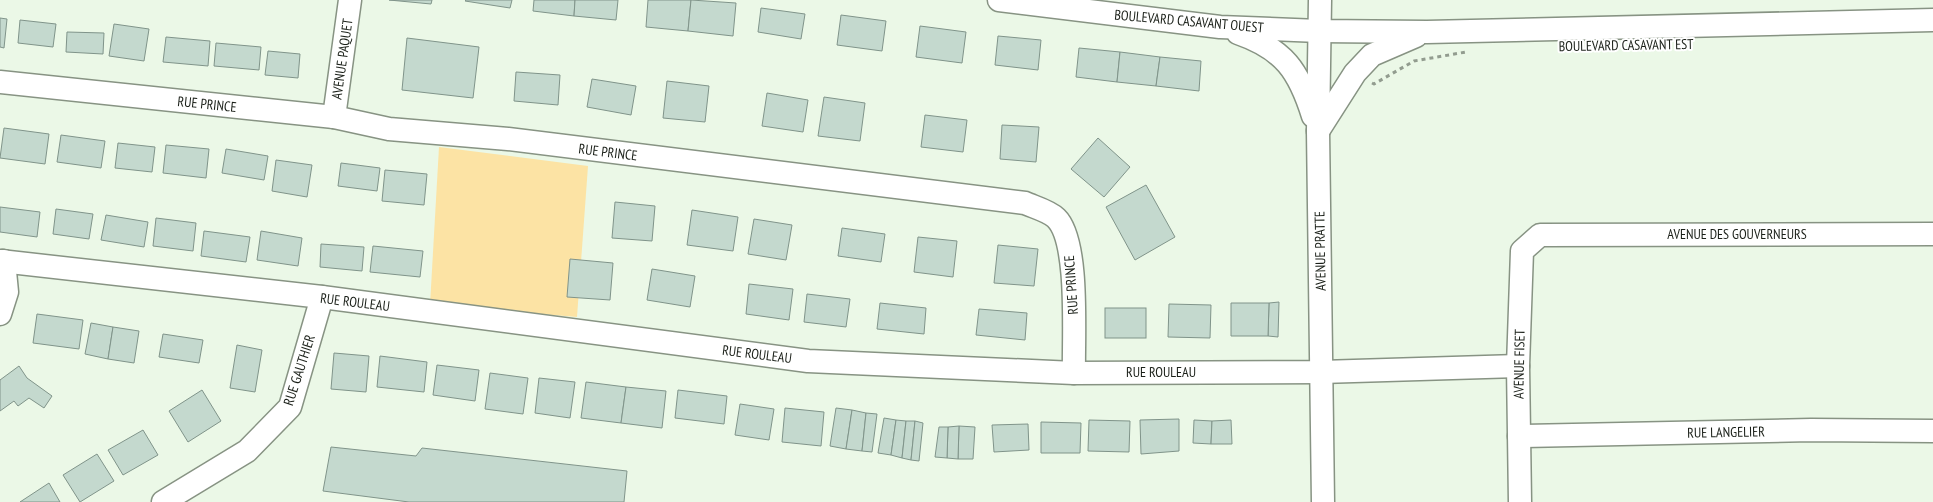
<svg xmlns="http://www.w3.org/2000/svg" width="1933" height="502" viewBox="0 0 1933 502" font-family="'PT Sans Narrow',sans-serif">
<rect width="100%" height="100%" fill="#ebf8e7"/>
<path fill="#fce3a4" d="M439,147L588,166L577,317L430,305Z"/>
<g fill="#c4d9ce" stroke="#80948a">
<path d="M389,0H432L431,4Z"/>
<path d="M466,0H512L510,8L465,1Z"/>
<path d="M534,0H575L574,16L533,11Z"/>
<path d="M575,0H618L616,20L574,16Z"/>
<path d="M648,0H691L688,31L646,27Z"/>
<path d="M691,0L736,3L733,36L688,31Z"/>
<path d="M761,8L805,14L801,39L758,32Z"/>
<path d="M841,15L886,21L882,51L837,45Z"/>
<path d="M0,18L7,19L4,48L0,47Z"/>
<path d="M20,20L56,24L53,47L18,43Z"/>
<path d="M114,24L149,29L144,61L109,56Z"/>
<path d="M920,26L966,32L962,63L916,57Z"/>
<path d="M67,32L104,33L103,54L66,52Z"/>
<path d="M998,36L1041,40L1038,70L995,65Z"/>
<path d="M166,37L210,41L208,66L163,62Z"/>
<path d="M407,38L479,47L473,98L402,90Z"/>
<path d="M216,43L261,47L259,70L214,66Z"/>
<path d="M1079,48L1120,52L1117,82L1076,77Z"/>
<path d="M268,51L300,54L298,78L265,75Z"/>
<path d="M1120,52L1160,57L1156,86L1117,82Z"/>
<path d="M1160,57L1201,61L1199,91L1156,86Z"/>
<path d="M516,72L560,75L558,105L514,101Z"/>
<path d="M592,79L636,86L631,115L587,107Z"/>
<path d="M667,81L709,86L705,122L663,118Z"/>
<path d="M767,93L808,100L803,132L762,126Z"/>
<path d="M824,97L865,103L860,141L818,136Z"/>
<path d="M925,115L967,120L963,152L921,147Z"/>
<path d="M1002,125L1039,127L1036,162L1000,159Z"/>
<path d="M4,128L49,134L45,164L0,158Z"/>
<path d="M61,135L105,141L101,168L57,162Z"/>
<path d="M1098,138L1130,167L1104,197L1071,169Z"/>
<path d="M118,143L155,147L152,172L115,168Z"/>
<path d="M166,145L209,149L206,178L163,173Z"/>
<path d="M226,149L268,156L264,180L222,173Z"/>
<path d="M276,160L312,165L307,197L272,191Z"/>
<path d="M341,163L380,168L377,191L338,186Z"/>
<path d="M385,170L427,174L424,205L382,201Z"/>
<path d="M1146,185L1175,237L1135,260L1106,207Z"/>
<path d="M615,202L655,206L652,241L612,238Z"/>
<path d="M0,207L40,212L37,237L0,232Z"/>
<path d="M56,209L93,214L89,239L53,234Z"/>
<path d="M692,210L738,217L733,251L687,245Z"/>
<path d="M106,215L148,222L144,247L101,240Z"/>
<path d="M156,218L196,223L193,251L153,246Z"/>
<path d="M754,219L792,225L786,260L748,254Z"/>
<path d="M842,228L885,234L881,262L838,256Z"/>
<path d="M204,231L250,237L246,262L201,256Z"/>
<path d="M261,231L302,238L298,266L257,260Z"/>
<path d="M918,237L957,241L953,277L914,272Z"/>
<path d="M321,244L364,247L362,271L320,267Z"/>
<path d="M998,245L1038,249L1034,286L994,283Z"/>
<path d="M373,246L423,251L420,277L370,272Z"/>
<path d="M570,259L613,263L610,300L567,297Z"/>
<path d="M652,269L695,276L690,307L647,300Z"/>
<path d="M749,284L793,289L789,320L746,314Z"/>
<path d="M807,294L850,299L846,327L804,322Z"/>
<path d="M1279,302L1278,337L1268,336L1269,303Z"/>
<path d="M880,303L926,308L924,334L877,329Z"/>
<path d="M1231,303H1269L1268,336H1231Z"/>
<path d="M1169,304L1211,305L1210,338L1168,337Z"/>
<rect x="1105" y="308" width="41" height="30"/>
<path d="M979,309L1027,313L1025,340L976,335Z"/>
<path d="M37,314L83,320L79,349L33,343Z"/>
<path d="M91,323L113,327L108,359L85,354Z"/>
<path d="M113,327L139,331L134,363L108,359Z"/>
<path d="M163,334L203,340L199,363L159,357Z"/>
<path d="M237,345L262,350L255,392L230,388Z"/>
<path d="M334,353L369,356L366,392L331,389Z"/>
<path d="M380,356L427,362L424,392L377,387Z"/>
<path d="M437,365L479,370L475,401L433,395Z"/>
<path d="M19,366L27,378L52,396L44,408L29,398L18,406L14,401L0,411V380Z"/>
<path d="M490,373L528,378L523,414L485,409Z"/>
<path d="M539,378L575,382L570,418L535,413Z"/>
<path d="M586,382L626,387L621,423L581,418Z"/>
<path d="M626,387L666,391L662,428L621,423Z"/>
<path d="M202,390L221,421L188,442L169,411Z"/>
<path d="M678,390L727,396L724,424L675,418Z"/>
<path d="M740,404L774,409L769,440L735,435Z"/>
<path d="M785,408L824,412L821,446L782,442Z"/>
<path d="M836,408L852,410L846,449L830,446Z"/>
<path d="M852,410L866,413L862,451L846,449Z"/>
<path d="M866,413L877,414L872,452L862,451Z"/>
<path d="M884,418L896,420L891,455L878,453Z"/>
<path d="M1179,419V451L1141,454L1140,420Z"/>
<path d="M896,420L906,421L902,458L891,455Z"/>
<path d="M1089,420L1130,421L1129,452L1088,451Z"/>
<path d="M1194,420L1212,421L1211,444L1193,443Z"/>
<path d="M1231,420L1232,444H1211L1212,421Z"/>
<path d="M906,421H915L911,460L902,458Z"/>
<path d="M915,421L923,423L919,461L911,460Z"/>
<path d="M1041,422L1081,423L1080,453H1041Z"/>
<path d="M1028,424L1029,450L994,452L992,425Z"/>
<path d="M959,426L975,427L973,459H958Z"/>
<path d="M959,426L958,459L947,458L948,427Z"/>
<path d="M939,427H948L947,458L935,457Z"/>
<path d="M143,430L158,455L123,475L108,450Z"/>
<path d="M331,447L416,456L422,448L627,471L624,502H409L323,491Z"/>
<path d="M97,454L114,481L80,502L63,475Z"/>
<path d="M49,483L60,502H20Z"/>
</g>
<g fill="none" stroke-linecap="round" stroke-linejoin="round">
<defs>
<g id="minor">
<path d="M999,0L1220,27L1319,31L1427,32L1933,20"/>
<path d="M1320,0L1318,131L1323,502"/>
<path d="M1238,33C1284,49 1299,71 1313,116"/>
<path d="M0,82L334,117L389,129L508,139L1025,203C1034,207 1049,211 1056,218C1080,241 1073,339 1074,373"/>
<path d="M334,117L350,0"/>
<path d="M1318,131L1355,73L1372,55L1416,36"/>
<path d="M0,261L322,297L808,361L1074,373L1321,372L1518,366"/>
<path d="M0,314L7,292L4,261"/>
<path d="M1519,436L1811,430L1933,431"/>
<path d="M163,502L247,451L290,407L322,297"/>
<path d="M1520,502L1518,366L1522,251L1540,235L1933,234"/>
</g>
</defs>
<use href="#minor" stroke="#879383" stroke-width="25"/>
<path stroke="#929c8f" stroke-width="3" stroke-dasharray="4 4" stroke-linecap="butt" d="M1372,83L1374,84L1414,61L1466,52"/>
<use href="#minor" stroke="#fff" stroke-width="22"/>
</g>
<g text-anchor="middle" stroke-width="4" stroke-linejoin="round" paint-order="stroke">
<g font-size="14" fill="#1b2019" stroke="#fff">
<text transform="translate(1189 21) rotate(5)" y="5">BOULEVARD CASAVANT OUEST</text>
<text transform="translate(1626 45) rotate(-1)" y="5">BOULEVARD CASAVANT EST</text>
<text transform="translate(342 59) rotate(-82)" y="5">AVENUE PAQUET</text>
<text transform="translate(207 104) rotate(6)" y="5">RUE PRINCE</text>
<text transform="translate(608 152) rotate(7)" y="5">RUE PRINCE</text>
<text x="1737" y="239">AVENUE DES GOUVERNEURS</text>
<text transform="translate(1320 251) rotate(-91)" y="5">AVENUE PRATTE</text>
<text transform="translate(1071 285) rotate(-94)" y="5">RUE PRINCE</text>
<text transform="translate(355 302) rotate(7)" y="5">RUE ROULEAU</text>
<text transform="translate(757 354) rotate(7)" y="5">RUE ROULEAU</text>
<text transform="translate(1519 364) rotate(-89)" y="5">AVENUE FISET</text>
<text transform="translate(299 370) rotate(-72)" y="5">RUE GAUTHIER</text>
<text x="1161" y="377">RUE ROULEAU</text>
<text transform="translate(1726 432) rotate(-1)" y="5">RUE LANGELIER</text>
</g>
</g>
</svg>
